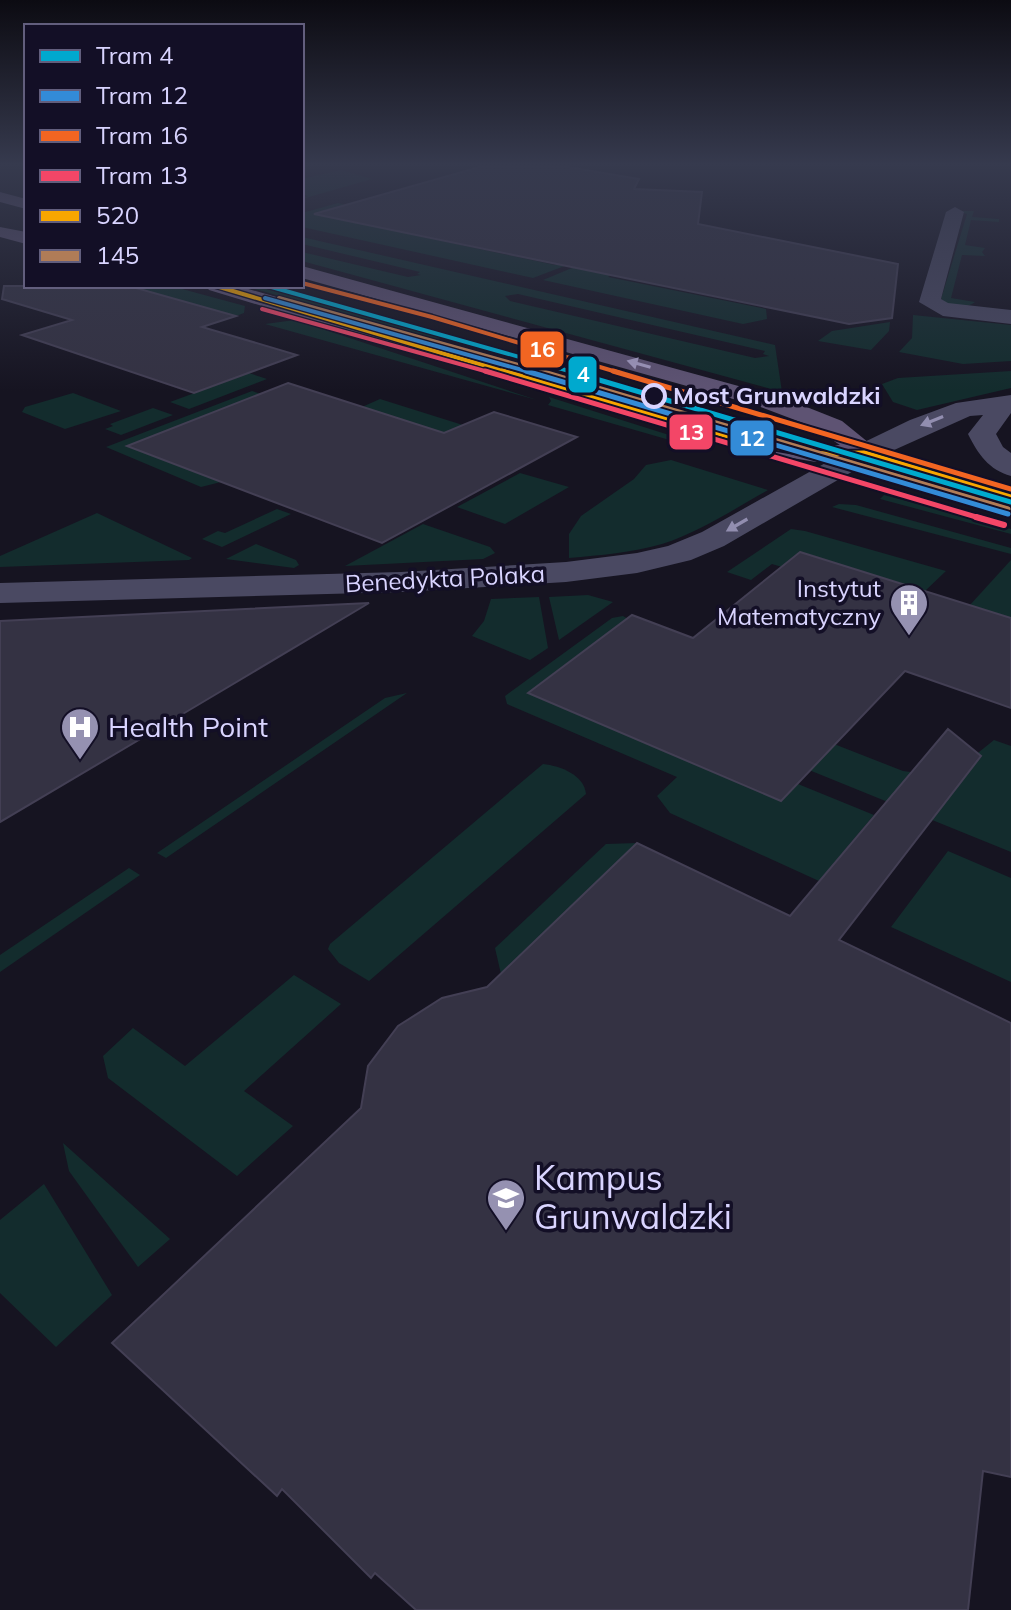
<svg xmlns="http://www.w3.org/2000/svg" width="1011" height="1610" viewBox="0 0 1011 1610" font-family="Mulish,sans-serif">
<rect width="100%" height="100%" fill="#161421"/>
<g fill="#132c2d" fill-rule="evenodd">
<path d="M341,170L372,179L302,199L308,196L302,194V179Z"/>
<path d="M338,203L346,205L316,214L555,265L617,246L533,278L302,227V213Z"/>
<path d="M957,211H974L972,217L999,219V222L971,220L965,245L985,248L982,252L985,256L962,255L951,298L975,302C966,310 950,307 941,299L967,214Z"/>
<path d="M302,237L775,345L782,392L302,261V252L408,277L421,275L417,274L420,272L302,244ZM518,294L765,351L763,354L769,356L755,358L510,301L505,296Z"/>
<path d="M603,255L612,274L608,277L766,309L767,319L743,324L543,280Z"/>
<path d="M302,280L475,324L466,328L302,285Z"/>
<path d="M129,286H171L245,306L244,313L236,316Z"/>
<path d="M244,286H256L444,337L434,340Z"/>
<path d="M913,315L1011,325V361L963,364L899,352L912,338Z"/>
<path d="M295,320L537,400L265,324Z"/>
<path d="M890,322L889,331L871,350L818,341L832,331Z"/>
<path d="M1011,371V388L917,410L893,402L882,384L898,378Z"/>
<path d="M249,373L267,379L189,409L170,402Z"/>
<path d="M252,391L261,394L127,446L221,482L201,487L106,447Z"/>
<path d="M73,393L121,411L65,429L22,412L25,407Z"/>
<path d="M549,397L688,441H673L548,405L551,401Z"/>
<path d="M380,399L466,426L355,479L362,407Z"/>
<path d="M153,408L173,415L121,435L105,429L113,426L110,424Z"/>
<path d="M671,460L768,490C734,509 700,532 662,544C631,553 601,555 569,558V534L581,516L634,479L646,465Z"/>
<path d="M520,473L569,487L505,524L457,507Z"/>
<path d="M884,495L1011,529V534L880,499Z"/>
<path d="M839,504L856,505L1011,548V554L832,507Z"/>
<path d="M277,509L291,514L222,547L202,539L218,531L225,533Z"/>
<path d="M97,513L192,558L189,560L0,567V556Z"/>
<path d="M423,524L490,547L495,553L483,559L345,566Z"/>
<path d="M791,529L805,531L946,571L925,591L801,552L782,567L772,564L751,580L727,572Z"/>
<path d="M256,544L296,560L299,565L294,568L226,559Z"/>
<path d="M1011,560V618L970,605Z"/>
<path d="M588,595L613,602L559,640L549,597Z"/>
<path d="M539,597L548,648L530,660L472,636L484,621L491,599Z"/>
<path d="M623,616L628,619L528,693L781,801L798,784L874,815L819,881L670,813L657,796L677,777L507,704L505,696L612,618Z"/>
<path d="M407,693L166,858L157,853L385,698Z"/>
<path d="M994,740L1011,746V852L809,770L834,744L903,771L948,777Z"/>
<path d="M543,764C561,766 584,775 586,794L369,981L339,963L328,949L330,944Z"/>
<path d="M637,843L501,974L495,948L606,844Z"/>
<path d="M948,851L1011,878V982L891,927Z"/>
<path d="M129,868L140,875L0,972V955Z"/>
<path d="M294,975L341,1004L244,1091L293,1126L237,1176L108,1078L103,1056L133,1028L185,1066Z"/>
<path d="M63,1143L170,1239L138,1267L69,1171Z"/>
<path d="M44,1184L112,1295L56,1347L0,1293V1220Z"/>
</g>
<g fill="#343243" stroke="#433f54" stroke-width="2">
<path d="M483,166H562L639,179L634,189L702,192L698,224L898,264L892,318L849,324L314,214Z"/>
<path d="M4,286H129L236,316L202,327L297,355L194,393L22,335L72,320L2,299Z"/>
<path d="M288,383L444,433L494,412L577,437L382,543L127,446Z"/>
<path d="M800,552L1011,618V708L905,671L781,801L528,693L632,615L693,638Z"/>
<path d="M369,603L181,715L0,822V621Z"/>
<path d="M948,729L981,756L839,940L1011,1023V1477L983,1471L968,1610H416L375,1573L371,1578L282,1489L277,1496L112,1343L361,1108L368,1066L398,1026L442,998L487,987L637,843L790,916Z"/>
</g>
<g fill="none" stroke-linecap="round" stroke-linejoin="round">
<g fill="#4a4962" fill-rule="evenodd">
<path d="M955,207L964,212L941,299L948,303L1011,310V324L943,316L919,302L946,212Z"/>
<path d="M1011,395V413L996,434L1003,447L1011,453V476C989,470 978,454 968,434L983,415L970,416L874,459L724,546L691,560L637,573L566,582L401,592L0,603V583L401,572L566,562L637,553L668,546L702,532L854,447L910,420L956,403Z"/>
</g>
<g fill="#5e5373" fill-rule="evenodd">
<path d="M0,192L26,199V209L0,202Z"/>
<path d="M0,227L26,232V244L0,237Z"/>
<path d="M302,266L789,400L842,421L874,447L1011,487V506L862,461L816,462L756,452L685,434L209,290L206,286H238L757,436L816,446L840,445L811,426L758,406L302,278Z"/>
</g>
<defs>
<path id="bus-1-far1" d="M216,286L509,373"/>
<path id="bus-1" d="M502,371L756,444L816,454L864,453L1011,497"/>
<path id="bus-2-far1" d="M279,298L547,373"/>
<path id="bus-2" d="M540,371L1008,509"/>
</defs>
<use href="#bus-1-far1" stroke="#130f26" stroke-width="7"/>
<use href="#bus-1" stroke="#130f26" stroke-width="9"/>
<use href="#bus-2-far1" stroke="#130f26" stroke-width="7"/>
<use href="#bus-2" stroke="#130f26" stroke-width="9"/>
<use href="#bus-1-far1" stroke="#f7a600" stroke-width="4"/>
<use href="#bus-1" stroke="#f7a600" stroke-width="5"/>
<use href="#bus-2-far1" stroke="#b07c57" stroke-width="4"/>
<use href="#bus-2" stroke="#b07c57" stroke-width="5"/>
<defs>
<path id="tram-1-far1" d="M268,286L576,373"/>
<path id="tram-1" d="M569,371L1011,502"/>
<path id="tram-2-far1" d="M265,298L533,373"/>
<path id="tram-2" d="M526,371L1008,514"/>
<path id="tram-3-far1" d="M302,283L432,317L620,373"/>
<path id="tram-3" d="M613,371L1011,489"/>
<path id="tram-4-far2" d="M262,309L492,373"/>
<path id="tram-4-far1" d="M485,371L983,519"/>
<path id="tram-4" d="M976,517L1004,525"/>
</defs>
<use href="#tram-1-far1" stroke="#130f26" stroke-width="7"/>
<use href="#tram-1" stroke="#130f26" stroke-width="9"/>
<use href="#tram-2-far1" stroke="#130f26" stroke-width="7"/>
<use href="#tram-2" stroke="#130f26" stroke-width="9"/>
<use href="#tram-3-far1" stroke="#130f26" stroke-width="7"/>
<use href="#tram-3" stroke="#130f26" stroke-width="9"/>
<use href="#tram-4-far2" stroke="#130f26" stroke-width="7"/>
<use href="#tram-4-far1" stroke="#130f26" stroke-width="9"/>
<use href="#tram-4" stroke="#130f26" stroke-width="11"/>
<use href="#tram-1-far1" stroke="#00a9ce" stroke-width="4"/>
<use href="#tram-1" stroke="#00a9ce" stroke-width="5"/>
<use href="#tram-2-far1" stroke="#338bd7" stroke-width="4"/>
<use href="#tram-2" stroke="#338bd7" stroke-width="5"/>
<use href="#tram-3-far1" stroke="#f26522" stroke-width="4"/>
<use href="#tram-3" stroke="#f26522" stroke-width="5"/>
<use href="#tram-4-far2" stroke="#f34667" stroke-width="4"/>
<use href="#tram-4-far1" stroke="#f34667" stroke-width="5"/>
<use href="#tram-4" stroke="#f34667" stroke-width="6"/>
</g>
<defs><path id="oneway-solid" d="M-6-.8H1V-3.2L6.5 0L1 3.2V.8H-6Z" transform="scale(2)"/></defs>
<use fill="#a29ac0" href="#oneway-solid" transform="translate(639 364) rotate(-164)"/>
<g fill="#928eb0">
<use href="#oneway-solid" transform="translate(932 421) rotate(158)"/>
<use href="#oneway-solid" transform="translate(737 525) rotate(150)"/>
</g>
<linearGradient id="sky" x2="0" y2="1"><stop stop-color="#0c0b12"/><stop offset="0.42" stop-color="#363a4e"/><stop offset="1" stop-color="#363a4e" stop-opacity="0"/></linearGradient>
<rect width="1011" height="391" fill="url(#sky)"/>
<defs>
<symbol id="building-pin" viewBox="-11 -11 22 30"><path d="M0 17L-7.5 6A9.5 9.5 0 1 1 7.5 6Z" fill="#9591b1" stroke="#130f26"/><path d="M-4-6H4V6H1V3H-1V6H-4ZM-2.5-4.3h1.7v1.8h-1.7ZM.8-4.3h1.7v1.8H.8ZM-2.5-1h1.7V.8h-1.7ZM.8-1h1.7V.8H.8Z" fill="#fff"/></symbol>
<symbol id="hospital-pin" viewBox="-11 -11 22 30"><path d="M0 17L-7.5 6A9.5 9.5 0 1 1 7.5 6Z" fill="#9591b1" stroke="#130f26"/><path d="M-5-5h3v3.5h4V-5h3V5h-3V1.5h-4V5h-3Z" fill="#fff"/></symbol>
<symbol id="university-pin" viewBox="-11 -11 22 30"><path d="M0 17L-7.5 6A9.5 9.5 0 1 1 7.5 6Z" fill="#9591b1" stroke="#130f26"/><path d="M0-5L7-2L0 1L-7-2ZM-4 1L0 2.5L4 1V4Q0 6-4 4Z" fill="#fff"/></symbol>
</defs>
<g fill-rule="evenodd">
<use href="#building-pin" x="887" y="581" width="44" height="60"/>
<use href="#hospital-pin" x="58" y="705" width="44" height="60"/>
<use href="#university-pin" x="484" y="1176" width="44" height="60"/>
</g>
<circle fill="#130f26" stroke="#d9d4ff" stroke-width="4" cx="654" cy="396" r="11"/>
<g text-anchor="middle" stroke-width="7" stroke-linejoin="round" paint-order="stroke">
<g font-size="24" font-weight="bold" fill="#d9d4ff" stroke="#130f26" text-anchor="start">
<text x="673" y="404">Most Grunwaldzki</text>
</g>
<g font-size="24" fill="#d9d4ff" stroke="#130f26">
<text transform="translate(445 579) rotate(-3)" y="8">Benedykta Polaka</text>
</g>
<g font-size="24" fill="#d9d4ff" stroke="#130f26" text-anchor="end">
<text x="881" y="597">Instytut<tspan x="881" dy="28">Matematyczny</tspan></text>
</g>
<g font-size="28" fill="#d9d4ff" stroke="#130f26" text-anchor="start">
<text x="108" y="737">Health Point</text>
</g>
<g font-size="34" fill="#d9d4ff" stroke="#130f26" text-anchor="start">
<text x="534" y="1190">Kampus<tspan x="534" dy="39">Grunwaldzki</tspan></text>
</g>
</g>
<g stroke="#130f26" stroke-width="3">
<rect x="519" y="330" width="46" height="39" rx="8" fill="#f26522"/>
<rect x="567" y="355" width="31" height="39" rx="8" fill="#00a9ce"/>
<rect x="668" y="413" width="46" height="38" rx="8" fill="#f34667"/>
<rect x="729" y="419" width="46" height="38" rx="8" fill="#338bd7"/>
</g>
<g font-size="22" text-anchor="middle" font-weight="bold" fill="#fff">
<text x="542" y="357">16</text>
<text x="583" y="382">4</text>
<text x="691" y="440">13</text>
<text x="752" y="446">12</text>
</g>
<rect x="24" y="24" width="280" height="264" fill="#130f26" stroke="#625e7d" stroke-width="2"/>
<rect x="40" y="50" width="40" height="12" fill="#00a9ce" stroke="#625e7d" stroke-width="2"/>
<text x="96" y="64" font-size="24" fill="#d9d4ff">Tram 4</text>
<rect x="40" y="90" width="40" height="12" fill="#338bd7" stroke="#625e7d" stroke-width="2"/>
<text x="96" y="104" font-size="24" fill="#d9d4ff">Tram 12</text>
<rect x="40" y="130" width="40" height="12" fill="#f26522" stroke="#625e7d" stroke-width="2"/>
<text x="96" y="144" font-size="24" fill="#d9d4ff">Tram 16</text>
<rect x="40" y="170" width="40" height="12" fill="#f34667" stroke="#625e7d" stroke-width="2"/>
<text x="96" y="184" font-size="24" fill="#d9d4ff">Tram 13</text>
<rect x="40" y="210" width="40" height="12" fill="#f7a600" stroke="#625e7d" stroke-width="2"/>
<text x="96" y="224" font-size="24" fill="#d9d4ff">520</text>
<rect x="40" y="250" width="40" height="12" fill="#b07c57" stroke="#625e7d" stroke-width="2"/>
<text x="96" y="264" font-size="24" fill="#d9d4ff">145</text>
</svg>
